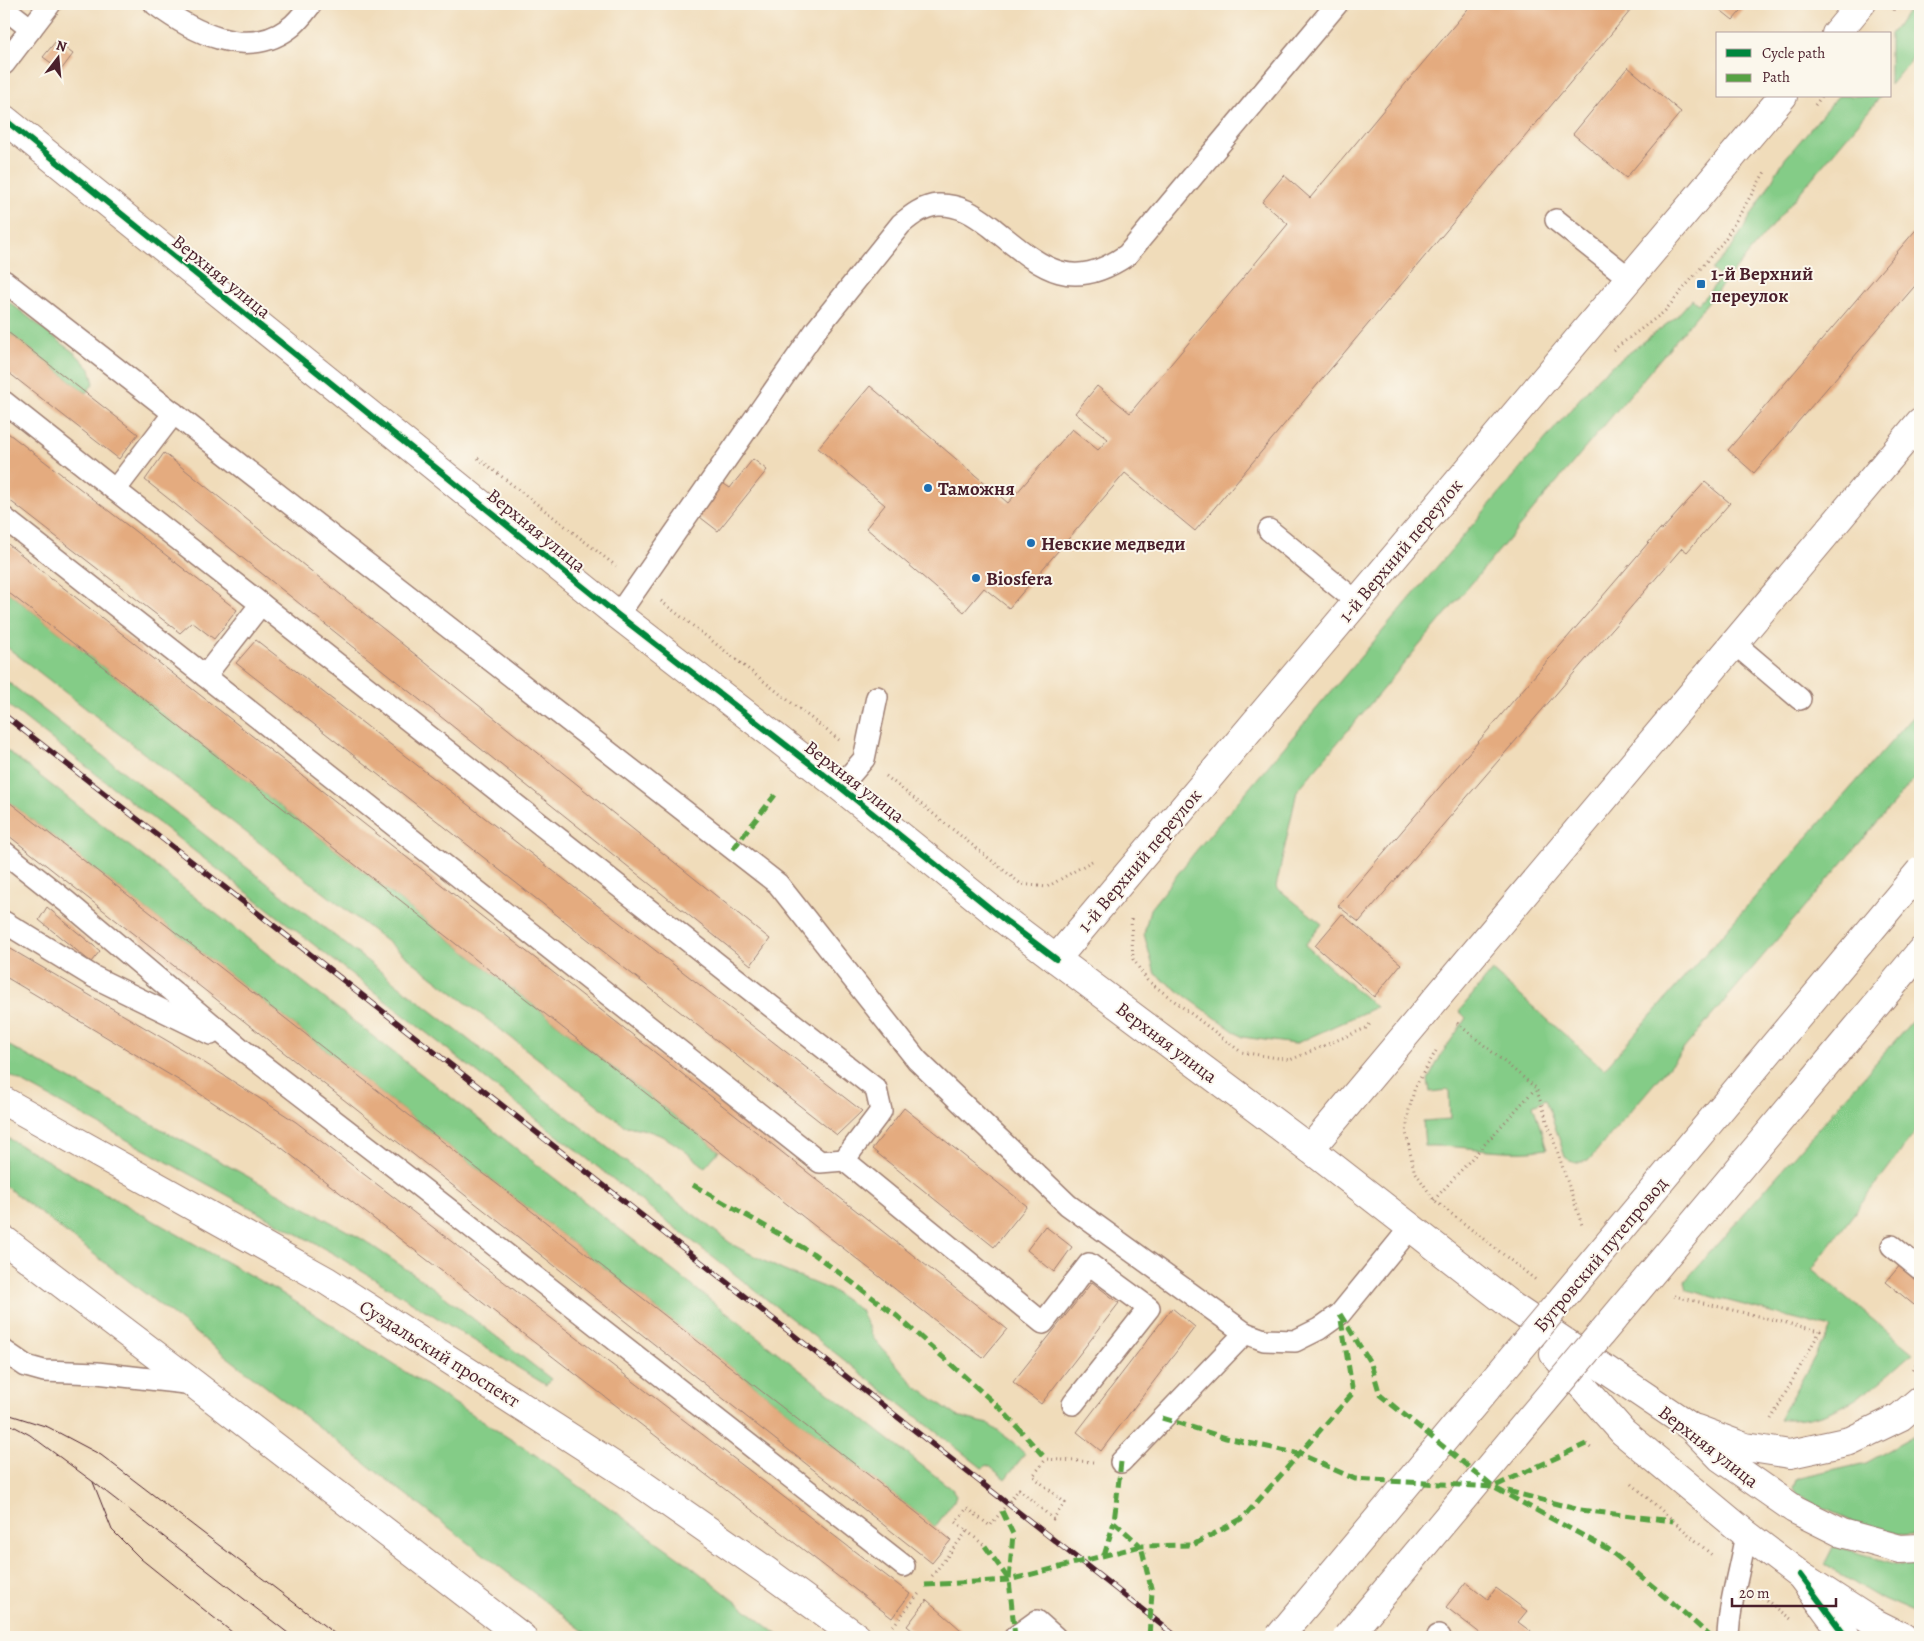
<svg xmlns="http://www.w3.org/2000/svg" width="1924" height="1641" viewBox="0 0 1924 1641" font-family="Alegreya,serif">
<rect width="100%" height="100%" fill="#fbf7ec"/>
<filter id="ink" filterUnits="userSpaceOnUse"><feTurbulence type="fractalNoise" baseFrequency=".02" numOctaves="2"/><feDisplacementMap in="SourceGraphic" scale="10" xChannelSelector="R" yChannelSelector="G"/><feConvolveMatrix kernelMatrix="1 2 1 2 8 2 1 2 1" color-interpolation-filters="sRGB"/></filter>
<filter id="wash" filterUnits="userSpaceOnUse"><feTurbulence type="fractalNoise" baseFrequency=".0096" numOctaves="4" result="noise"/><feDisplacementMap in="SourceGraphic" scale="20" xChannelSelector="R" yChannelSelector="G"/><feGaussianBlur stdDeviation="1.12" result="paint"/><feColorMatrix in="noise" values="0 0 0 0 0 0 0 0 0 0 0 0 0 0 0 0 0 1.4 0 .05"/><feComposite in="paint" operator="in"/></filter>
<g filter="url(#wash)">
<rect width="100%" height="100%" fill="#f0dcba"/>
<g fill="#84cc87" stroke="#677659">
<path d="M1915,4H1920V49L1890,85V34Z"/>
<path d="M1838,96H1881L1297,791L1276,887L1322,924L1305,945L1376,1007L1295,1044L1242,1037L1155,974L1144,934L1150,909L1195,852L1599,376L1676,317L1692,299L1698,304L1721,278L1712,270L1733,246L1784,160Z"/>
<path d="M4,298L77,355L90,369L94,383L86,393L4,329Z"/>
<path d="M4,589L719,1151L705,1167C675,1143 663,1131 625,1126L4,645Z"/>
<path d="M4,679L733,1245L782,1270L833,1291L860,1310L874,1339L916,1387L957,1416L988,1424L1013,1442L1025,1454L1005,1479L988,1465L982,1468L4,702Z"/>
<path d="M1920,709V772L1588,1161C1579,1163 1573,1163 1565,1157L1546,1099L1533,1105L1547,1149C1507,1156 1466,1145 1425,1146L1423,1121L1450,1119L1449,1090L1430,1092L1428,1080L1441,1055L1466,1018L1459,1011L1492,971L1604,1069Z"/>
<path d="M4,748L952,1489L956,1495L954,1501L935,1527L4,798Z"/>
<path d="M1920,1012V1126L1812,1269L1913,1353C1881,1382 1854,1407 1810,1418C1800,1420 1789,1420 1779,1420L1831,1328L1687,1290L1685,1281Z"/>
<path d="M4,1043L362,1239L431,1286L551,1379L546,1385L334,1254L4,1072Z"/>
<path d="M4,1136L283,1294L537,1456L684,1561L781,1637H591L4,1185Z"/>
<path d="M1920,1433V1533L1903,1535L1863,1525L1825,1509L1797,1495L1793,1488L1796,1479L1866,1463Z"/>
<path d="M1833,1547L1900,1565L1920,1564V1616L1883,1600L1824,1565Z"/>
</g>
<g id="blocks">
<g fill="#e4ab7f">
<path d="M1472,4H1636L1195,531L1125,473L1009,608L984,588L964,612L866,528L885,505L818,448L870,386L1008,503L1072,429L1098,450L1108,439L1075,413L1097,386L1130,413L1288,224L1262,202L1284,175L1310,198Z"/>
<path d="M1713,4H1747L1733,20Z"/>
<path d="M56,41L73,54L61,70L43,57Z"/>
<path d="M1628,67L1681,112L1626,178L1573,134Z"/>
<path d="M1920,225V280L1754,473L1728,450Z"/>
<path d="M4,329L138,434L119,459L4,369Z"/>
<path d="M4,430L237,610L214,639L192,622L180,633L4,496Z"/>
<path d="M164,453L770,939L751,965L145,480Z"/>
<path d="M753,459L767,470L718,531L696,514L721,482L730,488Z"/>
<path d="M1705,482L1730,503L1687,552L1682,548L1359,922L1338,906L1660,529L1662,530Z"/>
<path d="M4,541L1007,1329L983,1358L4,589Z"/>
<path d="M256,640L862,1111L837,1135L236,663Z"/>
<path d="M4,798L935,1527L951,1540L932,1563L4,832Z"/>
<path d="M47,907L100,951L91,962L39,920Z"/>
<path d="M1342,914L1401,964L1374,997L1315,946Z"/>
<path d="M4,945L200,1060L296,1122L910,1594L892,1618L278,1145L185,1084L4,976Z"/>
<path d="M904,1108L1027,1206L994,1247L872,1149Z"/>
<path d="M1045,1226L1072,1247L1054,1272L1027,1250Z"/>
<path d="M1901,1264L1920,1280V1298L1914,1305L1886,1282Z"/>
<path d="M1092,1282L1119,1303L1041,1404L1013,1382Z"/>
<path d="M1172,1308L1195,1327L1101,1451L1077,1432Z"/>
<path d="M1466,1582L1488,1599L1496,1588L1527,1611L1518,1622L1538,1637H1485L1446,1607Z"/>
<path d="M927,1600L969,1637H920L907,1626Z"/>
</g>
</g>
</g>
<g filter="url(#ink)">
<use href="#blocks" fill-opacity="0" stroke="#9d7e72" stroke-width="1"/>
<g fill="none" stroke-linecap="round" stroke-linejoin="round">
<defs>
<g id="service">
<path d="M155,4C191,31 245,60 288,29C297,23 305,12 311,4"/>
<path d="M4,8L31,29"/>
<path d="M4,64L50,4"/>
<path d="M1556,220L1629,278"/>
<path d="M4,281L778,884L917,1060L1068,1205L1245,1333L1264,1340L1295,1341L1319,1329L1340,1314L1411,1227"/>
<path d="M4,402L115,490L174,413"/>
<path d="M4,518L205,676L261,604L115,490"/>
<path d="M1269,530L1357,602"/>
<path d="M618,615L816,330L901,224C912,215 923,206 938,205C959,204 974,214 990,226C1038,264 1067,296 1127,255L1337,4"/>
<path d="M1734,643L1800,699"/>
<path d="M205,676L820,1162L844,1160L881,1111L876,1089L261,604"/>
<path d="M840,787L864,759L877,697"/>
<path d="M4,852L67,902L240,1048L410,1179L904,1566"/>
<path d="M4,922L94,977L211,1034"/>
<path d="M844,1160L1043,1323L1089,1264L1149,1308L1073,1404"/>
<path d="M1892,1246L1920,1269"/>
<path d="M4,1351L26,1366L44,1371L97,1373L194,1384"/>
<path d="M1121,1462L1245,1333"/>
<path d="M1438,1636L1440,1637"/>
<path d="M1015,1637L1037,1621L1055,1637"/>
<path d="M1728,1637C1729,1603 1740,1569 1746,1534"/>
</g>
<path id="minor" d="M1801,1576L1846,1637"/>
<path id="tertiary" d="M4,119L618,615L840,787L1007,922L1056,959"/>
<g id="secondary">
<path d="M1836,34L1861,4"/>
<path d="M1783,96L1056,959L1310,1149L1513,1307L1691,1427L1721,1458L1794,1509L1842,1533L1900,1549L1920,1548"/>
<path d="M1862,1022L1920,952"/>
<path d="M4,1101L327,1281L633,1478L768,1572L857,1637"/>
<path d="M1310,1149L1920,422"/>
<path d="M4,1240L194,1384L522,1637"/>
<path d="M1554,1354L1623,1432L1746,1534L1800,1575L1871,1621L1903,1637"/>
<path d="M1697,1429L1745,1447L1790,1454L1850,1441L1900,1417L1920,1400"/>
</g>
</defs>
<use href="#service" stroke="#9d7e72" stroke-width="24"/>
<use href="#minor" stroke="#9d7e72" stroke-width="30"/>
<use href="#tertiary" stroke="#9d7e72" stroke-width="30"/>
<use href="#secondary" stroke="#9d7e72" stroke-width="30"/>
<g stroke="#9d7e72" stroke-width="3" stroke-dasharray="1 4" stroke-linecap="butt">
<path d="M1893,10L1898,4"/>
<path d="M1815,105L1822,96"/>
<path d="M1613,350L1664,312L1725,239L1766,170"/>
<path d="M478,458L616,566"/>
<path d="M661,601L839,740"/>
<path d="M886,776L1021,884L1047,887L1092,861"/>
<path d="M1131,919L1133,959L1147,980L1241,1052L1290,1060L1366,1028L1372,1022"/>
<path d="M1457,1023L1536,1088L1582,1225"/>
<path d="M1436,1051L1415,1087L1409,1110L1406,1133L1414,1170L1434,1200L1537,1281"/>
<path d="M1434,1200L1535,1089"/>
<path d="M1674,1296L1820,1331L1771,1419"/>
<path d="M1912,1369L1920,1360"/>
<path d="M1586,1444L1593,1450"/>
<path d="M1632,1484L1713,1556"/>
<path d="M967,1531L985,1546"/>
<path d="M932,1576L967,1531L956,1522L967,1508L990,1526L1019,1489L1053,1519L1065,1503L1033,1476L1046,1459L1094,1462"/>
<path d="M1762,1597L1791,1619"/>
<path d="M893,1626L921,1591"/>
</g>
<use href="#service" stroke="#fff" stroke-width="21"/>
<use href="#minor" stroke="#fff" stroke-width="28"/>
<use href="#tertiary" stroke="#fff" stroke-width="28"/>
<use href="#secondary" stroke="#fff" stroke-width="28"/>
<g stroke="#4a1f2b" stroke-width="1">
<path d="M4,1413L48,1427L101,1455L339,1637"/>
<path d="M4,1421L30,1435L92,1481L293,1637"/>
<path d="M93,1482L112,1530L141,1559L238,1637"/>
</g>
<defs>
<path id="rail" d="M4,715L287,936L1177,1637"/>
</defs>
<use href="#rail" stroke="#4a1f2b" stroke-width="5.5"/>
<use href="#rail" stroke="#fbf7ec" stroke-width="4" stroke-dasharray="11" stroke-linecap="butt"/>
<defs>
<g id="secondary-bridge">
<path d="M1279,1637L1920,871"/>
<path d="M1347,1637L1862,1022"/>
</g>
</defs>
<use href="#secondary-bridge" stroke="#9d7e72" stroke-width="30" stroke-linecap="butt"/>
<use href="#secondary-bridge" stroke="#fff" stroke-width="28"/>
<g stroke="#56a243" stroke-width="5" stroke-dasharray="10 5" stroke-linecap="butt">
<path d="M733,849L775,795"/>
<path d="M693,1185L814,1254L897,1316L1002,1410L1046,1459"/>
<path d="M1340,1314L1371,1364L1380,1395L1493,1487L1608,1549L1673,1603L1711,1637"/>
<path d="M1162,1418L1226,1438L1300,1454L1355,1479L1493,1487L1586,1444"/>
<path d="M1121,1462L1114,1522L1141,1546L1193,1545L1243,1518L1353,1393L1341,1320"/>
<path d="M1508,1491L1580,1510L1673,1521"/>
<path d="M1002,1511L1013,1534L1009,1580L1015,1637"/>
<path d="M985,1546L1009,1580"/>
<path d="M1104,1556L1114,1522"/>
<path d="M925,1585L1009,1580L1141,1546L1152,1592L1149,1637"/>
</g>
<defs>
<g id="cycleway">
<path d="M4,119L618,615L840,787L1007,922L1056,959"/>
<path d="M1800,1575L1846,1637"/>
</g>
</defs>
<use href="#cycleway" stroke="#fbf7ec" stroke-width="9"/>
<use href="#cycleway" stroke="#00873e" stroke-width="6"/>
</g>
</g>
<g fill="#1f6fb2" stroke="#fbf7ec" stroke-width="2">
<rect x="1696" y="279" width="10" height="10" rx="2.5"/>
<circle cx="928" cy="488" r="5"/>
<circle cx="1031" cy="543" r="5"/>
<circle cx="976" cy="578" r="5"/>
</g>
<g text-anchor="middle" stroke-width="4" stroke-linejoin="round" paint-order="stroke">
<g font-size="19" font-weight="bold" fill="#4a1f2b" stroke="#fbf7ec" text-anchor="start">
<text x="1711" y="280">1-й Верхний<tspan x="1711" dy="22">переулок</tspan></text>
<text x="938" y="495">Таможня</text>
<text x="1041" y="550">Невские медведи</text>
<text x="986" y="585">Biosfera</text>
</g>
<g font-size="19" fill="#4a1f2b" stroke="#fbf7ec">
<text transform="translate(222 276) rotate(39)" y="7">Верхняя улица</text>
<text transform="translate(537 530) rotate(39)" y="7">Верхняя улица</text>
<text transform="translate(1400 550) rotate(-50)" y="7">1-й Верхний переулок</text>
<text transform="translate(855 781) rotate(38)" y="7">Верхняя улица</text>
<text transform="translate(1139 860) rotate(-50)" y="7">1-й Верхний переулок</text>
<text transform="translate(1167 1042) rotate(37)" y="7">Верхняя улица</text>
<text transform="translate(1600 1254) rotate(-50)" y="7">Бугровский путепровод</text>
<text transform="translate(440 1353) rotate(32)" y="7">Суздальский проспект</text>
<text transform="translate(1709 1446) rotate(38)" y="7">Верхняя улица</text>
</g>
</g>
<rect width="1924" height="1641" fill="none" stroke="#fbf7ec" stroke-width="20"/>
<rect x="1716" y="32" width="175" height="65" fill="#fbf7ec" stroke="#b4a19f"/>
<rect x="1726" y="49" width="25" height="8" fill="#00873e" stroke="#b4a19f"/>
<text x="1762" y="58" font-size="15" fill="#4a1f2b">Cycle path</text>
<rect x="1726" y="74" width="25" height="8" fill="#56a243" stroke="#b4a19f"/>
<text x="1762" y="82" font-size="15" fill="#4a1f2b">Path</text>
<g transform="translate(58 58) rotate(16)" stroke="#fbf7ec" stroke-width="4" paint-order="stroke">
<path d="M0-4L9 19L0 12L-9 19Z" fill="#4a1f2b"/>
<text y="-8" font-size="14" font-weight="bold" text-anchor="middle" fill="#4a1f2b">N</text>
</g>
<path d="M1732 1598v8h104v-8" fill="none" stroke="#4a1f2b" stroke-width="2.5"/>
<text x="1739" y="1598" font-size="15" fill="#4a1f2b" stroke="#fbf7ec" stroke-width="4" paint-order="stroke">20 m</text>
</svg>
